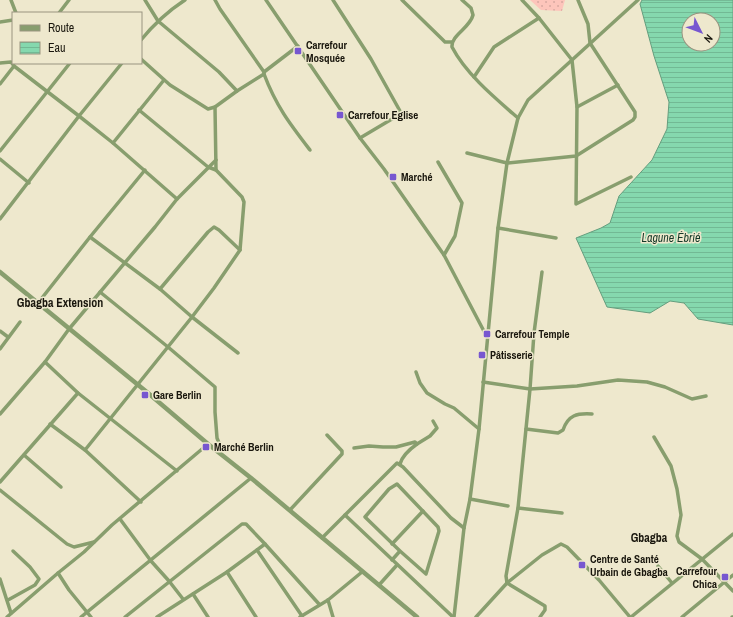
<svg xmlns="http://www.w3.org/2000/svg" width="733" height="617" viewBox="0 0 733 617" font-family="'Archivo Narrow',sans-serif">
<defs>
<pattern id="grass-dots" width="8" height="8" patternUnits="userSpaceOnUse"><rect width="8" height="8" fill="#fdc5bb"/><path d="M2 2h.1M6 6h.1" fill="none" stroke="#d8a8a0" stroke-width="1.8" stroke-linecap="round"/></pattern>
<pattern id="water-rules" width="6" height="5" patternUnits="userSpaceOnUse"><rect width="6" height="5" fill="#85d8ae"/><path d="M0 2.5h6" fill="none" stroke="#72b994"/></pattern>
</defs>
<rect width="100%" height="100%" fill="#eee8cd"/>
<path fill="url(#grass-dots)" d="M530,0H565L562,11L541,10Z"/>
<path fill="url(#water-rules)" stroke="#659e7e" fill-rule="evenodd" d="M642,0H733V325L698,319L684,303L670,301L650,313L607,307L576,238L601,228L610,223L619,196L652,160L667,129L669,102L654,56L640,4ZM689,20H713V44H689Z"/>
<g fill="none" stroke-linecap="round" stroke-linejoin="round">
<g stroke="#889e6e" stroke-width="3.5">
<path d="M11,0L16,13"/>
<path d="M145,0L158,21L219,72L237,91"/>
<path d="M215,0L220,9L264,72"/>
<path d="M266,0L360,138L384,169L444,255L487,337"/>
<path d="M333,0L371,59L400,111L397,116L360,138"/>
<path d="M402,0L442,39L445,42H452"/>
<path d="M462,0L471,8L473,15C470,28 451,35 452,47C466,74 495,98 518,118"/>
<path d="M522,0L539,18L572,60L577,107L576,204L631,177"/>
<path d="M59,13L69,0"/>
<path d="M0,22L13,20"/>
<path d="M141,40C154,24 168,11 185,0"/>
<path d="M141,59L170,85L208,109L215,107L237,91L264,74V72L298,46"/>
<path d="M0,63L11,62L14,66L0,84"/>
<path d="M14,66L79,116L113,143L177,199"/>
<path d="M264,74C276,106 290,124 310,150"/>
<path d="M474,77L494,47L539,18"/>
<path d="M215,107L216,170"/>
<path d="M577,107L618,85"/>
<path d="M113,143L164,80"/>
<path d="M0,151L70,63"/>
<path d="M467,153L507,163L576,156L633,120L635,117V112L590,43L588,24L578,0"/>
<path d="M0,159L29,183"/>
<path d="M438,162L462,203L455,236L444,255"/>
<path d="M0,219L79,116L122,63"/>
<path d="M498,228L556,238"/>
<path d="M90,237L145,170"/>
<path d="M160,289L208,232L214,227L219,230L240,250"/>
<path d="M100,292L168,347L215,387V412L217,438L219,443L214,449"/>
<path d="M38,303L90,237L160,289L192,317L238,353"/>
<path d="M0,331L8,337"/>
<path d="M0,349L20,322"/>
<path d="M45,362L78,393L177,471"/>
<path d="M416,372L420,383L427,393L445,404L454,408L479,429"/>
<path d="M483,382L530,389L577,386L618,380L647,382L665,387L692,399L706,396"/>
<path d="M0,414L45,362L69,329L155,227L177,199L216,160"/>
<path d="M50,424L85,450L141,502"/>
<path d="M526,429L558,433L563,430C568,415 577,413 592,414"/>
<path d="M654,437L671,466L677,489L681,515L677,536L679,542L702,559L733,591"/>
<path d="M417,444L430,436L437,428L433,421"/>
<path d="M354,448L369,446L383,447H396L415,442L417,444C410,449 402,456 400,464"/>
<path d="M85,450L192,317L214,288L240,250L244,202L242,197L216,170L208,167L139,110"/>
<path d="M24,455L61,487"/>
<path d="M0,482L78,393"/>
<path d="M0,490L67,544L74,547L94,542"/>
<path d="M470,499L508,506"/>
<path d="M518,508L562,513"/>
<path d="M290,510L342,454V451L327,435"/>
<path d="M345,515L453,617"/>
<path d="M120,519L151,561L169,581L183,599"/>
<path d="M322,538L397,463L403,467L451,518L464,528"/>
<path d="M392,544L423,511"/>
<path d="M257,550L302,616"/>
<path d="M392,560L400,551L426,574L439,531L438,527L397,484L389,489L365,517L400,551"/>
<path d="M658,566L672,583"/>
<path d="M227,572L256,617"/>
<path d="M58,573L69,590L91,617"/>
<path d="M0,579L11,613"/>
<path d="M507,583L506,576L518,508L530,389L534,333L542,272"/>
<path d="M507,583L545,606V610L540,617"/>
<path d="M379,585L397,565"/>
<path d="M193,594L208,617"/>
<path d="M8,600L35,585L39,579L30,567L13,551"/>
<path d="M328,600L333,617"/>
<path d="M7,617L58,573L84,552L112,525L208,444"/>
<path d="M81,617L251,478"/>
<path d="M125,617L242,524H246L265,544"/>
<path d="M157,617L227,572L265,544L319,604"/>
<path d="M300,617L328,600L362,572"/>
<path d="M454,617L464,528L470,499L479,429L498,228L507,163L518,118L528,100L638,0"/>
<path d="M476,617L507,583L542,555L561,544L567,547L599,580L630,617"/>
<path d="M631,617L733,534"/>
<path d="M682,617L733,575"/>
<path d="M732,617H733"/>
</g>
<path stroke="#889e6e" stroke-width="4.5" d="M0,272L148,393L208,444L251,478L417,617"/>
</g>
<g fill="#7757d0" stroke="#eee8cd" stroke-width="1.5">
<rect x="294" y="47" width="8" height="8" rx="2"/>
<rect x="336" y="111" width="8" height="8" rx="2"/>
<rect x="389" y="173" width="8" height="8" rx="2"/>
<rect x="483" y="330" width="8" height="8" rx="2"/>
<rect x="478" y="351" width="8" height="8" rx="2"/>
<rect x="141" y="391" width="8" height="8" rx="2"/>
<rect x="202" y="443" width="8" height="8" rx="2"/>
<rect x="578" y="561" width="8" height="8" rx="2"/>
<rect x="721" y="573" width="8" height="8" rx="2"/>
</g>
<g text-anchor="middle" stroke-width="3" stroke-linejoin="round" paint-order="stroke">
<g font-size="11" font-weight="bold" fill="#19160d" stroke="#eee8cd" text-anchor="start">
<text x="306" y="49">Carrefour<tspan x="306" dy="13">Mosquée</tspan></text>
<text x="348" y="119">Carrefour Eglise</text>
<text x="401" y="181">Marché</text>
<text x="495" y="338">Carrefour Temple</text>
<text x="490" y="359">Pâtisserie</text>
<text x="153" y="399">Gare Berlin</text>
<text x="214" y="451">Marché Berlin</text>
<text x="590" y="563">Centre de Santé<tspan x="590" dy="13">Urbain de Gbagba</tspan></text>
<text x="717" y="575" text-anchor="end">Carrefour<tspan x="717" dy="13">Chica</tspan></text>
</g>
<g font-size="12" font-style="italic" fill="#143928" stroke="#eee8cd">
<text x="671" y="242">Lagune Ébrié</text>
</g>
<g font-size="12" font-weight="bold" fill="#19160d" stroke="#eee8cd">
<text x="60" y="307">Gbagba Extension</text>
<text x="649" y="542">Gbagba</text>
</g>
</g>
<rect x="12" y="12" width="130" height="52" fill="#eee8cd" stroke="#999480"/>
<rect x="20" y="25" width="20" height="6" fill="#889e6e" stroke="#999480"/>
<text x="48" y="32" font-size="12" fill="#19160d">Route</text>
<rect x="20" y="42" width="20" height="12" fill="url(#water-rules)" stroke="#999480"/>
<text x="48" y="52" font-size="12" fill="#19160d">Eau</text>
<g transform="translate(701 32) rotate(132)"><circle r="19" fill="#eee8cd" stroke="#999480"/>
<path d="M0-3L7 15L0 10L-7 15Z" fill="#7757d0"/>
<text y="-6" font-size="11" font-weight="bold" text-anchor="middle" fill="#19160d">N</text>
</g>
</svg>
